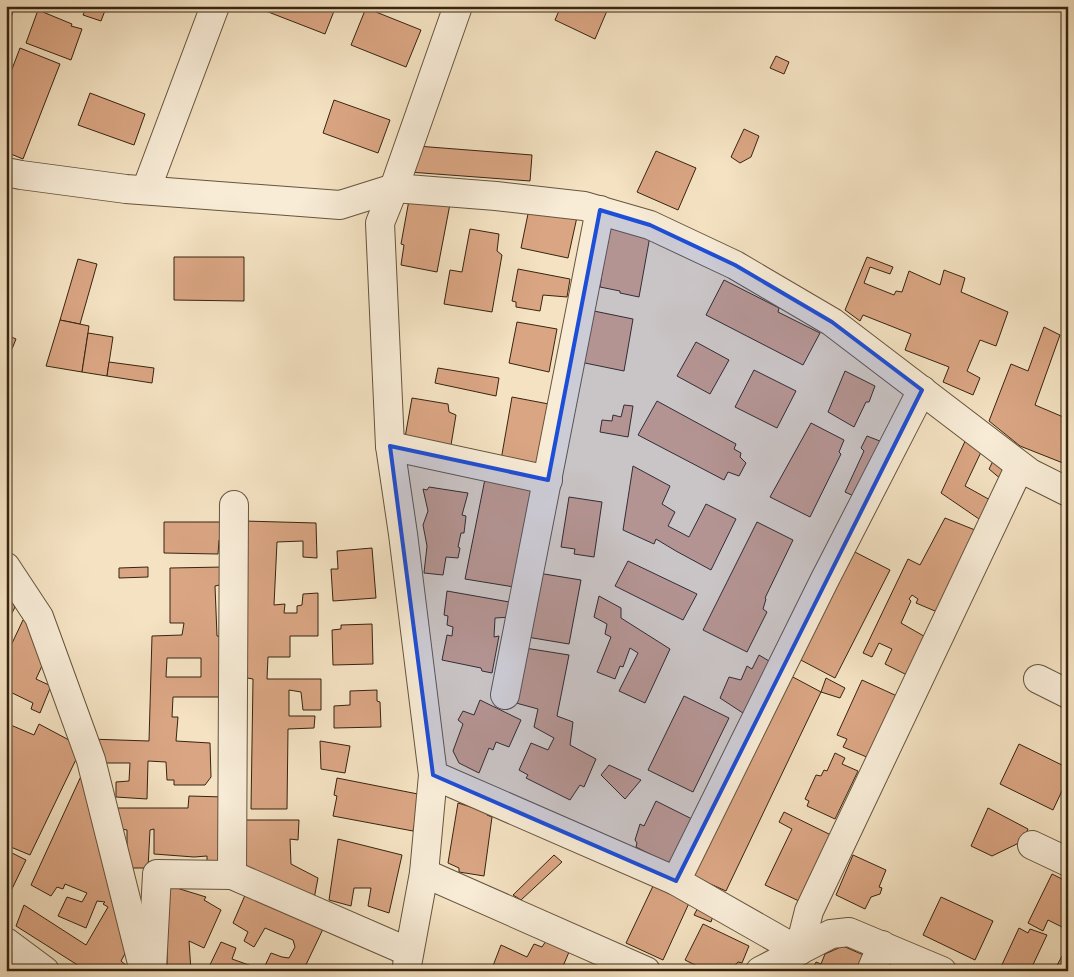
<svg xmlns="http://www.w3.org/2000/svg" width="1074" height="977" viewBox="0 0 1074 977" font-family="Alegreya,serif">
<rect width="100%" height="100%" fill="#f4e2c2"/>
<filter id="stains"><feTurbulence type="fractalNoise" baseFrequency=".004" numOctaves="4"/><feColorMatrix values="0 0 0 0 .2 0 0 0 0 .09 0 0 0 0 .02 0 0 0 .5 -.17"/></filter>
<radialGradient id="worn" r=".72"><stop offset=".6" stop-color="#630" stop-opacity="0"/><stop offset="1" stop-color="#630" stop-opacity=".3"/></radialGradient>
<g fill="#daa583" stroke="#372410" fill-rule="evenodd">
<path d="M6,6H15L10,21L6,20Z"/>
<path d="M87,6H100L106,8L101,21L83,15Z"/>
<path d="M259,6H336L325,34L258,8Z"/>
<path d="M561,6H609L595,39L555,20Z"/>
<path d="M366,8L421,30L406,67L351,45Z"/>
<path d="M38,10L72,24L71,26L82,29L71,60L26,43Z"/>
<path d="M20,48L60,64L23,159L6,152V85Z"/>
<path d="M776,56L789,62L784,74L770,68Z"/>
<path d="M90,93L145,114L134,145L78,125Z"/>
<path d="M334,100L390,120L378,153L323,133Z"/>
<path d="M744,129L759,136L751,157L740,163L731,157Z"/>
<path d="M417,146L532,155L530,181L409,172Z"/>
<path d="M656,151L696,168L678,210L637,192Z"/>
<path d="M409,200L450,204L437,272L401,265L404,245L401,244Z"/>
<path d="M529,209L577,217L568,258L521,248Z"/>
<path d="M610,219L650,236L639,297L620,293V291L600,287Z"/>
<path d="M470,229L499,234L497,251L502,255L492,312L444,304L450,270L462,272Z"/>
<path d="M174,257H244V301L174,300Z"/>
<path d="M867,257L893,267L890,274L870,267L864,283L894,295L896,291L902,292L909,271L940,285L944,270L965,278L961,292L1008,312L996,346L980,340L967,371L980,378L973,395L943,382L949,367L905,350L911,334L863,315L860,321L845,310Z"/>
<path d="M78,259L97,264L80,324L60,320Z"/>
<path d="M518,269L570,279L567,297L543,295L540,311L516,307V302L512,301Z"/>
<path d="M724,280L779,308L778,312L820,333L803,365L706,315Z"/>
<path d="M589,310L633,319L624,371L580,362Z"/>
<path d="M60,320L89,326L82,372L46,366Z"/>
<path d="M517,322L557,329L549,372L509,363Z"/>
<path d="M1044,327L1060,335L1035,405L1068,419V465L1020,446L989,421L1011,364L1028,371Z"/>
<path d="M88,333L113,337L107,376L82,372Z"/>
<path d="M7,335L16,339L12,349L6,347Z"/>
<path d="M696,342L729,360L710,394L677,376Z"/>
<path d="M109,362L154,368L152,383L107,376Z"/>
<path d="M438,368L499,378L496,396L435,383Z"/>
<path d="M754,370L796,391L777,428L735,407Z"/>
<path d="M845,371L875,386L869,402H866L854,427L828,412Z"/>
<path d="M512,397L554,405L542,468L501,460Z"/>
<path d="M412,398L448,404L449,412L456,415L450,451L404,443Z"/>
<path d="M657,401L736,444L734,449L741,453L740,457L746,463L739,476L728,472L724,480L638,435Z"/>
<path d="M624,405L633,406L628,437L600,432L602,420L612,421L613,415L621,417Z"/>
<path d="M811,423L844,440L839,452L841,454L810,517L770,497Z"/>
<path d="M867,436L885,443L858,498L845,492L864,451L861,448Z"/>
<path d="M967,437L982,450L965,486L992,501L982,521L941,493Z"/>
<path d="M993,461L1008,471L1002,480L989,469Z"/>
<path d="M633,466L670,486L662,504L675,512L668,526L689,537L706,504L736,519L711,570L676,551L656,539L654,544L623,530Z"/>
<path d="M485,479L535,488L514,587L465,579Z"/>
<path d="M429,487L468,493L462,515L466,516L464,533H461L458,547L460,548L458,558L446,557L443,575L424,573L427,546L423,525L428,511L423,489L427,490Z"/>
<path d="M569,497L602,502L594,557L574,554L575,549L561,547Z"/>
<path d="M945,518L980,532L942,614L916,603L918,599L912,595L909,599L911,601L901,623L929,639L907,675L885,664L892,649L879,643L872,657L863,653L908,559L920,565Z"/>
<path d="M244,521L316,523L317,558L303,557V541L277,542L274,605L285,604L284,613H297V606L302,605L303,594L318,593V636H290V657H268L267,679H321V710H303L301,692L289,690V716H315L314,728L288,729L287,809H251L253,679L242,677Z"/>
<path d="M164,522H226V540H219L218,554L164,553Z"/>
<path d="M757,522L793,540L765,598L766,599L763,609L767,612L747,652L703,630Z"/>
<path d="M372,548L376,598L333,601L331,569H338L337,551Z"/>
<path d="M851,550L890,570L835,678L797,658Z"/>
<path d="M628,561L697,594L683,620L615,586Z"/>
<path d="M148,567V577L119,578V568Z"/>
<path d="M224,567V584L215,586L217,636L224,637L226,697H173L172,717H178L176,741L210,743L211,777L205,785H174V780H167L166,762L148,761L147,799L116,797V782L129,781L130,763H96L89,739L149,741L152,636L182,635L184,623H170V568ZM167,658H201V677H166Z"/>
<path d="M538,573L581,580L569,644L527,637Z"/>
<path d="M6,591L15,607L6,625Z"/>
<path d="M447,591L515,603L511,617L495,618L494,637L499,636L492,673L482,671L481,668L442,660L447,635L452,636L453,627L447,625L448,616L444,615Z"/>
<path d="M599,596L621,608V618L670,649L645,703L619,691L638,653L630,648L623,667L620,666L615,679L597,672L611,637L605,634L607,624L594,617Z"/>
<path d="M23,620H27L46,657L36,679L51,686L40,713L31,709L33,703L6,690V656Z"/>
<path d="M372,624L373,664L333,665L332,630L341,629V625Z"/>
<path d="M525,648L569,655L557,716L573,722L570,745L596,759L584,787L580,785L570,800L526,778L528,775L519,770L531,743L548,750L554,738L534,727L538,709L516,703Z"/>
<path d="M759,655L774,664L749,717L720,698L729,677L741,680L747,666L752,669Z"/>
<path d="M791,676L821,692L726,891L688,874L780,687L786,690Z"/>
<path d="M826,678L845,688L840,698L821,692Z"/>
<path d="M862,680L897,696L869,758L843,747L847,739L837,735Z"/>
<path d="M377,690V701L380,702L381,727L334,728V706L350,705V691Z"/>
<path d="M684,696L729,718L693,792L648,770Z"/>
<path d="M480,700L521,720L509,747L496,742L493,750L489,748L479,773L459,763L453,751L463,724L458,720L463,711L474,715Z"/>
<path d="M6,723L34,735L39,724L82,747L30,855L6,845Z"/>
<path d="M320,741L350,746L345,773L321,769Z"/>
<path d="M1019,744L1068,768V778L1053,810L1000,784Z"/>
<path d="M835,753L845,758L842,764L858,771L835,819L807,806L809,801L805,799L816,775L821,776L824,770L827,771Z"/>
<path d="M609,765L641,780L625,799L601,775Z"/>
<path d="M82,774L128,948L121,961L133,971H87L16,926L24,905L86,945L108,907L103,904L105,902L97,901L86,928L58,916L67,897L82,902L87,893L65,884L63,889L57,887L51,896L31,885Z"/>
<path d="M337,778L423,795L418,809L413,831L333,816L337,796L334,795Z"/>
<path d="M189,796L224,797V863L207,862V856L194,857L154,854V829L150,830L148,868H127V830L116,828L110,808H188Z"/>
<path d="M656,801L696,821L675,867L636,847L637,843L635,840L640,824L644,826Z"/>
<path d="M458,803L487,812V815L492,817L484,876L459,872V868L448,863Z"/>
<path d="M988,808L1028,829L1023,841L992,856L971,846Z"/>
<path d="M784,812L831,835L801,902L765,885L792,829L779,822Z"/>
<path d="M241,820H299L298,840L290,839L291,864L318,878L313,904L242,872Z"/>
<path d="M338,839L402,855L389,913L368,906L371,888H354L351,906L329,900Z"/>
<path d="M6,850L26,860L9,895L6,894Z"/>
<path d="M554,855L562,862L521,900L513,895Z"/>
<path d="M853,855L886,870L879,887L882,888L880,894L871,897L865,909L836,895Z"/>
<path d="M1052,874L1068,882V915L1062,927L1048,920L1043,931L1028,923Z"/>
<path d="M654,884L690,901L663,960L626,943Z"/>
<path d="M167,885L206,897L204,900L221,910L204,948L189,941L191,971H167Z"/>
<path d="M246,893L323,929L303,971H207L221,942L236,948L232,959L263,970L271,953L282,957L289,958L295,947L293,940L265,928L254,947L244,941L248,932L233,923Z"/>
<path d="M941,897L993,921L975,960L923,935Z"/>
<path d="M700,904L715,910L711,922L694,915Z"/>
<path d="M703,924L749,946L742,963L738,962L730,971H707L685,960Z"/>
<path d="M1019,928L1028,933L1030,929L1047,935L1030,971H999Z"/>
<path d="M546,941L569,952L561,971H491L501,945L527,957L534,944L542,947Z"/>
<path d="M843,946L868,957L862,971H812L816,962L821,964L825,954Z"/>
<path d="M1062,956L1068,959V971H1054Z"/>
</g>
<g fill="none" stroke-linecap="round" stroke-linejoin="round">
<defs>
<g id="minor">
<path d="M6,172L21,175L126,189L340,205L394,188L496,196L584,206L650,225L735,265L832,322L1030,473L1068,492"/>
<path d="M146,190L215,6"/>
<path d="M390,446L548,480"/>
<path d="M6,567L39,617L91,760L144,971"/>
<path d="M1038,679L1068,694"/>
<path d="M505,695L600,210"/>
<path d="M433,775L676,881L799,951L809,911L1020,466"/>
<path d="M1032,845L1068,862"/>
<path d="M424,873L646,971"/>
<path d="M232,875L234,505"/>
<path d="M676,881L824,581L922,390"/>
<path d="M6,942L45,971"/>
<path d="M152,969L157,874L232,875L409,952"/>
<path d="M406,971L424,873L433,775L403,534L390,446L380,223L394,188L458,6"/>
<path d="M760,971L831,934L849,932L942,971"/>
<path d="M871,971L882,945"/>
</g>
</defs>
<use href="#minor" stroke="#66543c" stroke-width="30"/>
<use href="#minor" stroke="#f8ecd7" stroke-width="28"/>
</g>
<path fill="#1d4ed8" fill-opacity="0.2" stroke="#1d4ed8" stroke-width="4" stroke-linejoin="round" d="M600,210L650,225L735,265L832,322L922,390L676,881L433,775L390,446L548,480Z"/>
<rect width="1074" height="977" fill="none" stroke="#f4e2c2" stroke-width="25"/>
<rect x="8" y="8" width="1059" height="962" fill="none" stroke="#372410" stroke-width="2.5"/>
<rect x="12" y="12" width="1049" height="952" fill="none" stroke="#372410"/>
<rect width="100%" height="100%" filter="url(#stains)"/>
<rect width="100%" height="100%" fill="url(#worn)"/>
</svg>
